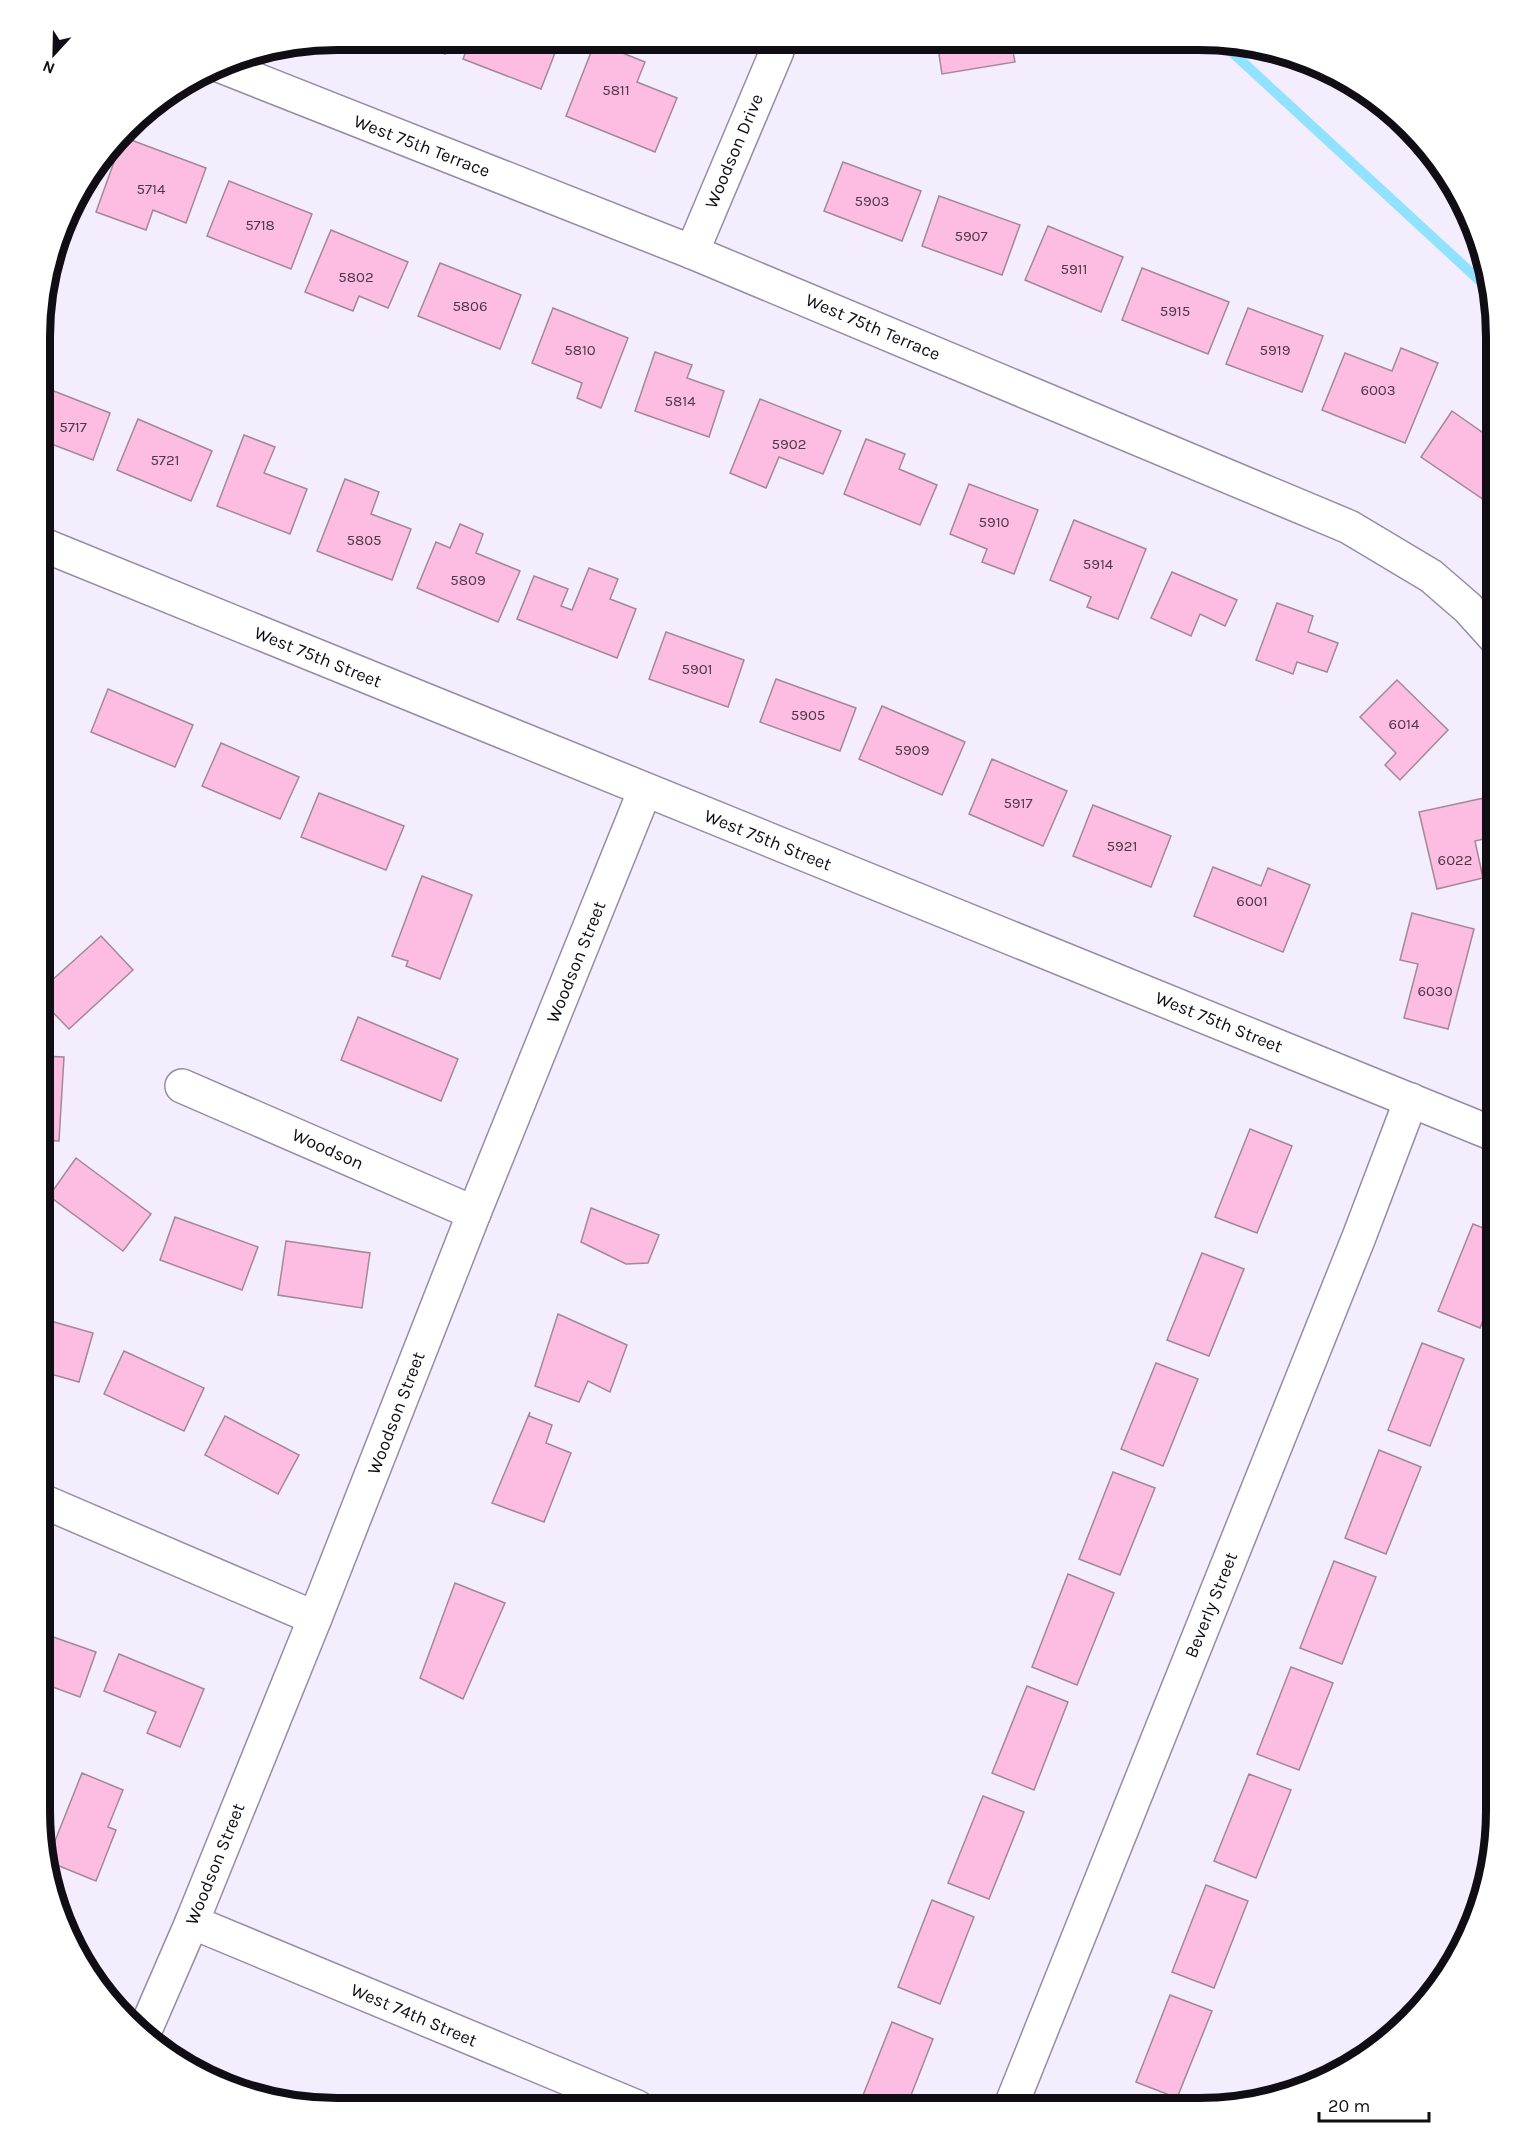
<svg xmlns="http://www.w3.org/2000/svg" width="1535" height="2148" viewBox="0 0 1535 2148" font-family="Karla,sans-serif">
<rect width="100%" height="100%" fill="#f3edfd"/>
<g fill="none" stroke-linecap="round" stroke-linejoin="round">
<path stroke="#91e2fe" stroke-width="10" d="M1221,42L1492,292"/>
</g>
<g fill="#fdbce2" stroke="#a38998" stroke-width="1.5">
<path d="M407,39H451L445,54Z"/>
<path d="M471,39L560,40L541,89L463,59Z"/>
<path d="M937,41H1011L1015,62L942,74Z"/>
<path d="M595,42L645,62L637,82L677,98L655,152L566,116Z"/>
<path d="M123,137L206,168L186,223L153,210L146,230L96,212Z"/>
<path d="M843,162L921,191L902,241L824,211Z"/>
<path d="M229,181L312,214L291,269L207,236Z"/>
<path d="M939,196L1020,225L1002,275L922,246Z"/>
<path d="M1048,226L1123,257L1101,312L1025,280Z"/>
<path d="M331,230L408,262L388,308L359,296L353,311L305,292Z"/>
<path d="M440,263L521,295L500,349L418,316Z"/>
<path d="M1142,268L1229,302L1208,354L1122,320Z"/>
<path d="M553,308L628,338L601,408L577,398L582,383L532,363Z"/>
<path d="M1248,308L1323,336L1302,392L1226,364Z"/>
<path d="M1401,348L1438,363L1405,443L1322,410L1345,353L1392,371Z"/>
<path d="M655,352L692,365L687,378L724,391L709,437L635,411Z"/>
<path d="M41,386L110,413L93,460L41,440Z"/>
<path d="M760,399L841,431L823,474L779,457L766,488L730,473Z"/>
<path d="M1452,411L1496,442V508L1421,457Z"/>
<path d="M138,419L212,451L191,501L117,470Z"/>
<path d="M244,435L275,447L264,473L307,489L290,534L217,506Z"/>
<path d="M866,439L905,454L899,469L937,485L920,525L844,494Z"/>
<path d="M345,479L379,492L371,514L411,529L392,580L317,551Z"/>
<path d="M969,484L1038,510L1014,574L982,562L987,549L950,534Z"/>
<path d="M1074,520L1146,549L1118,619L1087,607L1091,597L1050,580Z"/>
<path d="M460,524L483,534L476,553L520,571L498,622L417,588L436,542L450,548Z"/>
<path d="M589,568L618,579L610,599L636,609L617,658L517,619L534,576L568,589L561,606L572,610Z"/>
<path d="M1172,572L1237,600L1225,626L1200,614L1191,636L1151,618Z"/>
<path d="M1277,603L1313,616L1308,632L1338,643L1327,672L1297,662L1293,674L1256,660Z"/>
<path d="M666,632L744,660L728,707L649,679Z"/>
<path d="M776,679L856,708L840,751L760,722Z"/>
<path d="M1397,680L1448,730L1400,780L1385,765L1396,753L1360,717Z"/>
<path d="M108,689L193,725L175,767L91,732Z"/>
<path d="M882,706L965,742L942,795L859,759Z"/>
<path d="M221,743L299,777L280,819L202,786Z"/>
<path d="M992,759L1067,791L1043,846L969,814Z"/>
<path d="M319,793L404,826L386,870L301,837Z"/>
<path d="M1484,798L1492,837L1475,841L1483,878L1437,889L1419,812Z"/>
<path d="M1093,805L1171,836L1151,887L1073,856Z"/>
<path d="M1213,867L1261,886L1268,868L1310,885L1283,952L1194,916Z"/>
<path d="M422,876L472,895L440,979L406,966L408,961L392,956Z"/>
<path d="M1412,913L1474,929L1448,1029L1404,1018L1418,964L1400,960Z"/>
<path d="M101,936L133,970L69,1029L40,999V991Z"/>
<path d="M358,1017L458,1059L441,1101L341,1060Z"/>
<path d="M40,1056L64,1057L59,1141L40,1140Z"/>
<path d="M1250,1129L1292,1146L1257,1233L1215,1217Z"/>
<path d="M76,1158L151,1214L123,1251L49,1196Z"/>
<path d="M591,1208L659,1235L648,1263L626,1264L581,1242Z"/>
<path d="M175,1217L258,1247L242,1290L160,1260Z"/>
<path d="M1473,1224L1496,1233V1288L1480,1328L1438,1311Z"/>
<path d="M286,1241L370,1253L362,1308L278,1295Z"/>
<path d="M1202,1253L1244,1269L1209,1356L1167,1340Z"/>
<path d="M558,1314L627,1345L610,1392L588,1381L579,1402L535,1386Z"/>
<path d="M40,1318L93,1333L79,1382L40,1371Z"/>
<path d="M1422,1343L1464,1359L1430,1446L1388,1430Z"/>
<path d="M124,1351L204,1388L184,1431L104,1394Z"/>
<path d="M1156,1363L1198,1379L1163,1466L1121,1449Z"/>
<path d="M530,1412L529,1416L552,1425L546,1443L571,1453L544,1522L492,1503Z"/>
<path d="M225,1416L299,1455L278,1494L205,1455Z"/>
<path d="M1379,1450L1421,1467L1386,1554L1345,1538Z"/>
<path d="M1113,1472L1155,1488L1120,1575L1079,1559Z"/>
<path d="M1334,1561L1376,1577L1342,1664L1300,1648Z"/>
<path d="M1068,1574L1114,1593L1077,1685L1032,1667Z"/>
<path d="M455,1583L505,1603L463,1699L420,1678Z"/>
<path d="M39,1632L96,1652L80,1697L39,1682Z"/>
<path d="M119,1654L204,1689L180,1747L147,1733L156,1712L104,1691Z"/>
<path d="M1291,1667L1333,1683L1299,1770L1257,1754Z"/>
<path d="M1027,1686L1068,1702L1034,1790L992,1773Z"/>
<path d="M82,1773L123,1790L108,1827L116,1830L96,1881L47,1861Z"/>
<path d="M1249,1774L1291,1790L1256,1878L1214,1861Z"/>
<path d="M983,1796L1024,1812L989,1899L948,1883Z"/>
<path d="M1206,1885L1248,1901L1214,1988L1172,1972Z"/>
<path d="M932,1900L974,1917L940,2004L898,1987Z"/>
<path d="M58,1910L72,1915L65,1931Z"/>
<path d="M1170,1995L1212,2011L1177,2098L1136,2082Z"/>
<path d="M892,2022L933,2039L906,2108H858Z"/>
<path d="M213,2072L284,2092L280,2102L223,2086L210,2079Z"/>
</g>
<g fill="none" stroke-linecap="round" stroke-linejoin="round">
<defs>
<g id="minor">
<path d="M221,66L692,252L1349,527L1431,576L1468,608L1496,639"/>
<path d="M692,252L777,51"/>
<path d="M182,1086L474,1213"/>
<path d="M40,1500L315,1618"/>
<path d="M192,1922L637,2107"/>
<path d="M143,2035L192,1922L315,1618L474,1213L645,790"/>
<path d="M1010,2108L1359,1237L1411,1100"/>
</g>
<path id="secondary" d="M41,544L1496,1135"/>
</defs>
<use href="#minor" stroke="#968ca4" stroke-width="36"/>
<use href="#secondary" stroke="#968ca4" stroke-width="36"/>
<use href="#minor" stroke="#fff" stroke-width="33"/>
<use href="#secondary" stroke="#fff" stroke-width="33"/>
</g>
<g text-anchor="middle" stroke-width="5" stroke-linejoin="round" paint-order="stroke">
<g font-size="15" fill="#4b3948">
<text x="616" y="95">5811</text>
<text x="151" y="194">5714</text>
<text x="872" y="206">5903</text>
<text x="260" y="230">5718</text>
<text x="971" y="241">5907</text>
<text x="1074" y="274">5911</text>
<text x="356" y="282">5802</text>
<text x="470" y="311">5806</text>
<text x="1175" y="316">5915</text>
<text x="580" y="355">5810</text>
<text x="1275" y="355">5919</text>
<text x="1378" y="395">6003</text>
<text x="680" y="406">5814</text>
<text x="73" y="432">5717</text>
<text x="789" y="449">5902</text>
<text x="165" y="465">5721</text>
<text x="994" y="527">5910</text>
<text x="364" y="545">5805</text>
<text x="1098" y="569">5914</text>
<text x="468" y="585">5809</text>
<text x="697" y="674">5901</text>
<text x="808" y="720">5905</text>
<text x="1404" y="729">6014</text>
<text x="912" y="755">5909</text>
<text x="1018" y="808">5917</text>
<text x="1122" y="851">5921</text>
<text x="1455" y="865">6022</text>
<text x="1252" y="906">6001</text>
<text x="1435" y="996">6030</text>
</g>
<g font-size="18" fill="#100d15" stroke="#fff">
<text transform="translate(422 146) rotate(21)" y="6">West 75th Terrace</text>
<text transform="translate(734 151) rotate(-67)" y="6">Woodson Drive</text>
<text transform="translate(873 327) rotate(23)" y="6">West 75th Terrace</text>
<text transform="translate(318 657) rotate(22)" y="6">West 75th Street</text>
<text transform="translate(768 840) rotate(22)" y="6">West 75th Street</text>
<text transform="translate(576 962) rotate(-68)" y="6">Woodson Street</text>
<text transform="translate(1219 1022) rotate(22)" y="6">West 75th Street</text>
<text transform="translate(328 1149) rotate(24)" y="6">Woodson</text>
<text transform="translate(396 1413) rotate(-69)" y="6">Woodson Street</text>
<text transform="translate(1211 1605) rotate(-68)" y="6">Beverly Street</text>
<text transform="translate(215 1864) rotate(-68)" y="6">Woodson Street</text>
<text transform="translate(414 2015) rotate(23)" y="6">West 74th Street</text>
</g>
</g>
<path d="M0 0H1535V2148H0ZM337 50H1199A287 287 0 0 1 1486 337V1811A287 287 0 0 1 1199 2098H337A287 287 0 0 1 50 1811V337A287 287 0 0 1 337 50Z" fill="#fff" fill-rule="evenodd"/>
<path fill="none" stroke="#100d15" stroke-width="8" d="M337 50H1199A287 287 0 0 1 1486 337V1811A287 287 0 0 1 1199 2098H337A287 287 0 0 1 50 1811V337A287 287 0 0 1 337 50Z"/>
<g transform="translate(54 54) rotate(202)" stroke="#ffffff" stroke-width="4.5" paint-order="stroke">
<path d="M0-4.5L10 22L0 15L-10 22Z" fill="#100d15"/>
<text y="-9" font-size="16" font-weight="bold" text-anchor="middle" fill="#100d15">N</text>
</g>
<path d="M1319 2112v9h110v-9" fill="none" stroke="#100d15" stroke-width="3"/>
<text x="1328" y="2112" font-size="18" fill="#100d15" stroke="#ffffff" stroke-width="4.5" paint-order="stroke">20 m</text>
</svg>
